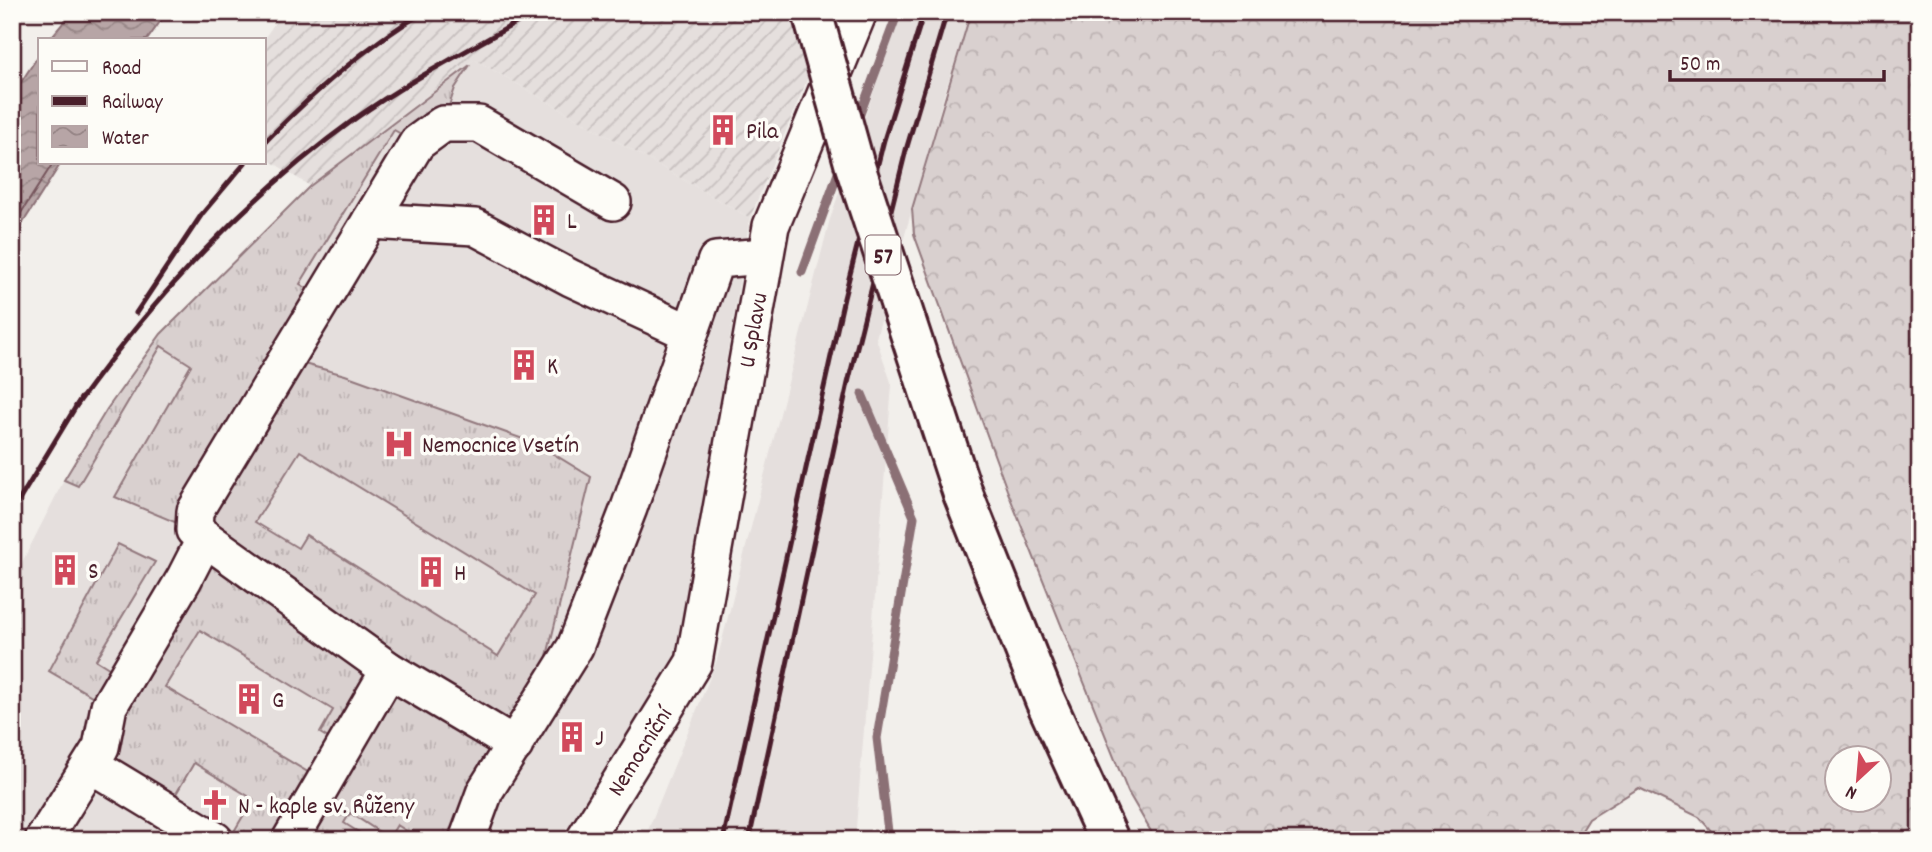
<svg xmlns="http://www.w3.org/2000/svg" width="1932" height="852" viewBox="0 0 1932 852" font-family="Dekko,sans-serif">
<defs>
<pattern id="industrial-furrows" width="10" height="10" patternUnits="userSpaceOnUse" patternTransform="scale(1.75)"><rect width="10" height="10" fill="#e5dfdd"/><path d="M-1 1l2-2M0 10L10 0M9 11l2-2" fill="none" stroke="#c6bfbe"/></pattern>
<pattern id="grass-tufts" width="24" height="20" patternUnits="userSpaceOnUse" patternTransform="scale(1.75)"><rect width="24" height="20" fill="#d9d0cf"/><path d="M3 7l-1-3M5 7V3M7 7l1-3M15 17l-1-3M17 17v-4M19 17l1-3" fill="none" stroke="#bcb2b2"/></pattern>
<pattern id="forest-crowns" width="20" height="18" patternUnits="userSpaceOnUse" patternTransform="scale(1.75)"><rect width="20" height="18" fill="#d9d0cf"/><path d="M2 6a3 3 0 1 1 6 0M12 15a3 3 0 1 1 6 0" fill="none" stroke="#bcb2b2"/></pattern>
<pattern id="water-waves" width="16" height="10" patternUnits="userSpaceOnUse" patternTransform="scale(1.75)"><rect width="16" height="10" fill="#b7a5a6"/><path d="M0 5q4-4 8 0t8 0" fill="none" stroke="#978687"/></pattern>
</defs>
<rect width="100%" height="100%" fill="#f2efeb"/>
<filter id="ink" filterUnits="userSpaceOnUse"><feTurbulence type="fractalNoise" baseFrequency=".0143" numOctaves="2"/><feDisplacementMap in="SourceGraphic" scale="14" xChannelSelector="R" yChannelSelector="G"/><feConvolveMatrix kernelMatrix="1 2 1 2 8 2 1 2 1" color-interpolation-filters="sRGB"/></filter>
<g filter="url(#ink)">
<g fill="#e5dfdd">
<path d="M901,12H971L944,95L876,338L892,385L855,840H644L717,660L830,219Z"/>
<path d="M474,59L750,218L677,658L566,840H12V582L64,480L107,409L161,334L310,186Z"/>
</g>
<path fill="url(#industrial-furrows)" d="M283,12H835L750,218L474,59L310,186L264,157L263,40Z"/>
<path fill="url(#grass-tufts)" stroke="#92787d" stroke-width="2" fill-rule="evenodd" d="M470,65L455,88L443,124L417,143L394,130L300,284L322,298L289,360L345,375L537,444L591,477L547,656L543,686L466,840H421L397,825L389,838L350,813L344,823L371,840H229L253,799L194,763L166,811L91,765L109,706L49,671L118,544L155,562L96,660L125,678L194,530L115,497L191,365L161,346L78,486L64,480L107,409L161,334L310,186ZM300,451L535,595L498,656L306,535L298,548L255,522ZM200,630L333,710L320,733L328,738L323,781L165,687Z"/>
<path fill="url(#forest-crowns)" stroke="#92787d" stroke-width="2" fill-rule="evenodd" d="M971,12H1920V840H1719L1699,817L1639,788L1589,819L1576,840H1156L1128,792L1007,490L914,234L912,209ZM1838,758H1880V800H1838Z"/>
<g fill="url(#water-waves)" stroke="#8b6f75" stroke-width="2">
<path d="M72,12H167L147,40H49Z"/>
<path d="M40,53V163H61L12,240V96Z"/>
</g>
<g fill="none" stroke-linecap="round" stroke-linejoin="round">
<path stroke="#76555c" stroke-width="2" d="M12,227L53,163"/>
<g stroke="#8b6f75" stroke-width="9">
<path d="M857,122L898,12"/>
<path d="M802,272L841,165"/>
<path d="M862,394L914,517L877,738L889,840"/>
</g>
<defs>
<g id="minor">
<path d="M370,221L475,227L571,278L690,333"/>
<path d="M515,745L389,670L205,538L194,530L195,511L417,143L443,124H479L613,202"/>
<path d="M91,765L215,840"/>
<path d="M43,840L101,747L109,706L184,579L205,538"/>
<path d="M290,840L389,670"/>
<path d="M467,840L485,791L575,647L629,508L716,260L765,256"/>
<path d="M584,840L694,662L771,226L859,12"/>
</g>
<path id="major" d="M963,494L1045,700L1109,840"/>
</defs>
<use href="#minor" stroke="#4a1f2b" stroke-width="40"/>
<use href="#major" stroke="#4a1f2b" stroke-width="44"/>
<use href="#minor" stroke="#fdfcf7" stroke-width="35"/>
<use href="#major" stroke="#fdfcf7" stroke-width="38"/>
<g stroke="#4a1f2b" stroke-width="5">
<path d="M264,143C313,93 364,47 424,12"/>
<path d="M136,313L202,214L245,163"/>
<path d="M76,406C156,295 245,198 356,118C412,78 475,47 535,12"/>
<path d="M12,512L81,398"/>
<path d="M723,840L844,298L884,140L924,12"/>
<path d="M749,840L848,383L906,150L947,12"/>
</g>
<defs>
<path id="major-bridge" d="M812,12L854,163L963,494"/>
</defs>
<use href="#major-bridge" stroke="#4a1f2b" stroke-width="44" stroke-linecap="butt"/>
<use href="#major-bridge" stroke="#fdfcf7" stroke-width="38"/>
</g>
</g>
<defs>
<symbol id="building-bare" viewBox="-9 -9 18 18"><path d="M-4-6H4V6H1V3H-1V6H-4ZM-2.5-4.3h1.7v1.8h-1.7ZM.8-4.3h1.7v1.8H.8ZM-2.5-1h1.7V.8h-1.7ZM.8-1h1.7V.8H.8Z" fill="#d1495b" stroke="#fdfcf7" stroke-width="2.5" paint-order="stroke"/></symbol>
<symbol id="hospital-bare" viewBox="-9 -9 18 18"><path d="M-5-5h3v3.5h4V-5h3V5h-3V1.5h-4V5h-3Z" fill="#d1495b" stroke="#fdfcf7" stroke-width="2.5" paint-order="stroke"/></symbol>
<symbol id="church-bare" viewBox="-9 -9 18 18"><path d="M-1.2-6h2.4v3.5h3.3v2.4h-3.3V6h-2.4V-.1h-3.3v-2.4h3.3Z" fill="#d1495b" stroke="#fdfcf7" stroke-width="2.5" paint-order="stroke"/></symbol>
</defs>
<g fill-rule="evenodd">
<use href="#building-bare" x="701" y="108" width="44" height="44"/>
<use href="#building-bare" x="522" y="198" width="44" height="44"/>
<use href="#building-bare" x="502" y="343" width="44" height="44"/>
<use href="#hospital-bare" x="377" y="422" width="44" height="44"/>
<use href="#building-bare" x="43" y="548" width="44" height="44"/>
<use href="#building-bare" x="409" y="550" width="44" height="44"/>
<use href="#building-bare" x="227" y="677" width="44" height="44"/>
<use href="#building-bare" x="550" y="715" width="44" height="44"/>
<use href="#church-bare" x="193" y="783" width="44" height="44"/>
</g>
<g text-anchor="middle" stroke-width="7" stroke-linejoin="round" paint-order="stroke">
<rect fill="#fdfcf7" stroke="#806168" stroke-width="2" x="865.5" y="235.5" width="35" height="39" rx="5"/>
<g font-size="23" font-weight="bold" fill="#4a1f2b">
<text x="883" y="263">57</text>
</g>
<g font-size="24" fill="#4a1f2b" stroke="#fdfcf7" text-anchor="start">
<text x="746" y="138">Pila</text>
<text x="567" y="228">L</text>
<text x="547" y="373">K</text>
<text x="422" y="452">Nemocnice Vsetín</text>
<text x="88" y="578">S</text>
<text x="454" y="580">H</text>
<text x="272" y="707">G</text>
<text x="595" y="745">J</text>
<text x="238" y="813">N - kaple sv. Růženy</text>
</g>
<g font-size="24" fill="#4a1f2b" stroke="#fdfcf7">
<text transform="translate(752 330) rotate(-80)" y="8">U Splavu</text>
<text transform="translate(639 751) rotate(-58)" y="8">Nemocniční</text>
</g>
</g>
<rect width="1932" height="852" fill="none" stroke="#fdfcf7" stroke-width="42"/>
<rect x="21" y="21" width="1890" height="810" fill="none" stroke="#4a1f2b" stroke-width="2.5" filter="url(#ink)"/>
<rect x="38" y="38" width="228" height="126" fill="#fdfcf7" stroke="#b5a4a5" stroke-width="2"/>
<rect x="52" y="61" width="35" height="10" fill="#fdfcf7" stroke="#b5a4a5" stroke-width="2"/>
<text x="102" y="74" font-size="21" fill="#4a1f2b">Road</text>
<rect x="52" y="96" width="35" height="10" fill="#4a1f2b" stroke="#b5a4a5" stroke-width="2"/>
<text x="102" y="108" font-size="21" fill="#4a1f2b">Railway</text>
<rect x="52" y="126" width="35" height="21" fill="url(#water-waves)" stroke="#b5a4a5" stroke-width="2"/>
<text x="102" y="144" font-size="21" fill="#4a1f2b">Water</text>
<g transform="translate(1858 779) rotate(206)"><circle r="33" fill="#fdfcf7" stroke="#b5a4a5" stroke-width="2"/>
<path d="M0-5L12 26L0 18L-12 26Z" fill="#d1495b"/>
<text y="-10" font-size="19" font-weight="bold" text-anchor="middle" fill="#4a1f2b">N</text>
</g>
<path d="M1670 70v10h214v-10" fill="none" stroke="#4a1f2b" stroke-width="3.5"/>
<text x="1680" y="70" font-size="21" fill="#4a1f2b" stroke="#fdfcf7" stroke-width="5" paint-order="stroke">50 m</text>
</svg>
